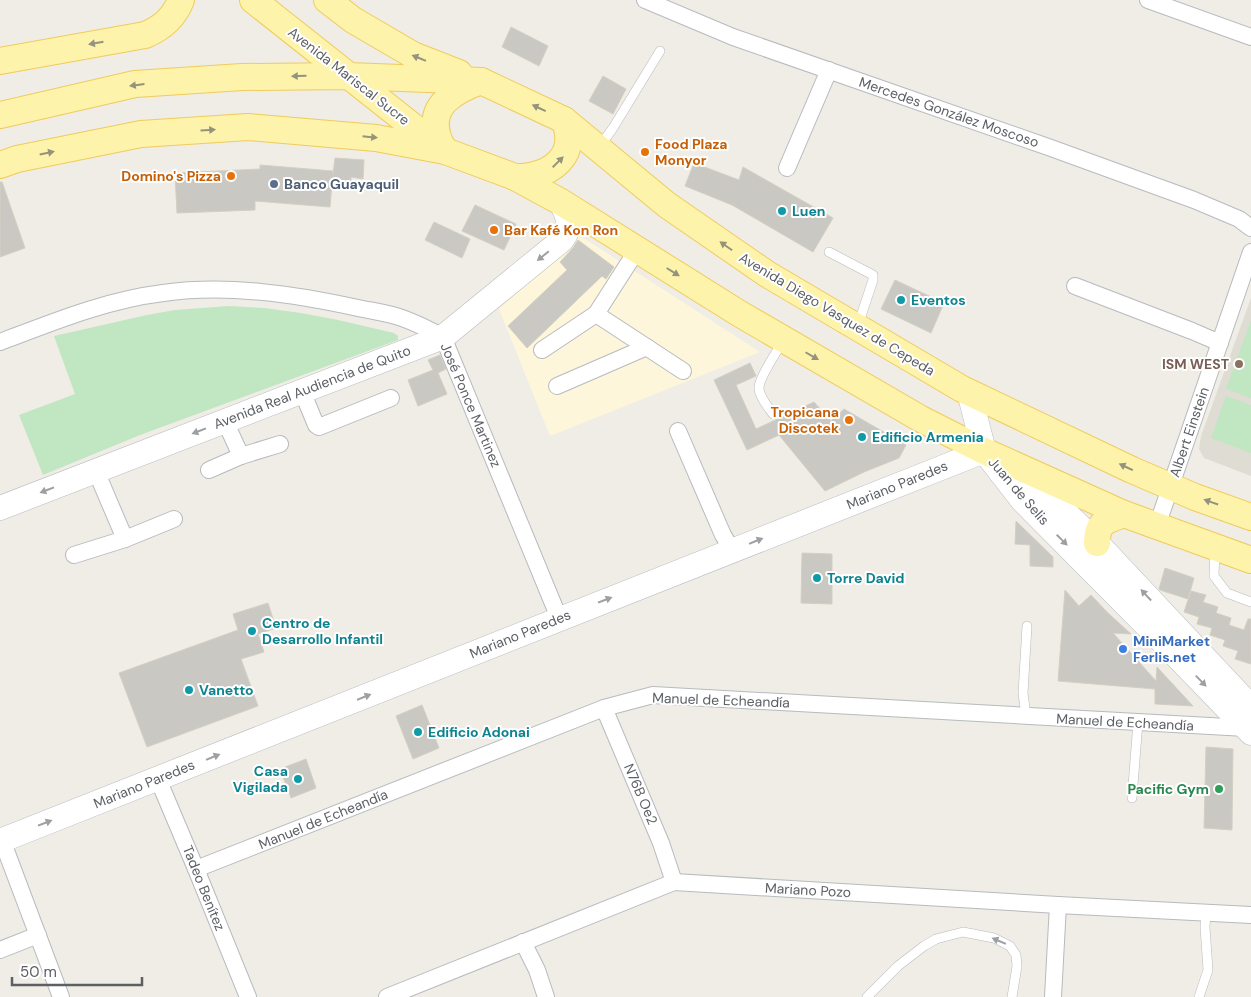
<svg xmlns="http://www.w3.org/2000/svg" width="1251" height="997" viewBox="0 0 1251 997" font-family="'DM Sans',sans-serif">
<rect width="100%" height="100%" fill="#efede5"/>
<path fill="#fef6db" d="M579,235L760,352L550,436L499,309Z"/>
<path fill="#dfdcd3" d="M1251,298V476L1204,458L1199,449L1201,436Z"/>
<g fill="#c1e6c2">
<path d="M229,306L264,308L301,313L338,320L394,333L398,336V340L140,435L43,475L19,415L75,394L54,336L147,315L175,310Z"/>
<path d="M1251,320V398L1226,389Z"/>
<path d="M1226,396L1251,405V453L1211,438Z"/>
</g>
<g fill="#cac8c2" stroke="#d4cfc3">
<path d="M511,27L548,46L539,66L502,47Z"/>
<path d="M603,76L626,89L613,114L589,101Z"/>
<path d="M335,158L364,160L363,179L351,177V185L332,183L330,207L255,201V210L177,213L175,173L260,169V165L333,171V174Z"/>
<path d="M694,163L739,180L743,167L833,218L813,252L732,205L685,186Z"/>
<path d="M0,182H2L25,248L0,257Z"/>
<path d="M475,205L516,224L504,250L462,231Z"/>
<path d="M434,222L470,239L462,258L425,240Z"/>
<path d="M578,240L614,267L606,279L602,276L527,348L508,326L567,270L560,262L573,248Z"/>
<path d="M895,280L944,303L931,333L881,309Z"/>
<path d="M440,355L446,369L438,373L447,394L418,406L408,380L433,370L428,360Z"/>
<path d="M750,363L756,376L736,385L756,429L814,402L831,421L844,409L906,445L899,458L864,472L825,491L779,435L747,450L714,380Z"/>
<path d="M1016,521L1053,557V567L1030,566V545L1015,544Z"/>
<path d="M802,553L832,554V604L801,603Z"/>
<path d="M1165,568L1194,578L1188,599L1160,590L1159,589Z"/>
<path d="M1065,590L1079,606L1091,595L1108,613L1131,634L1113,633L1156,681L1157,667L1193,706L1155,704V689L1058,681Z"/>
<path d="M1191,591L1206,595L1203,602L1218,607L1216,613L1231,618L1229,625L1244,630L1248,619H1251V664L1235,659L1238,651L1223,646L1225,640L1210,635L1212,628L1197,624L1199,617L1184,612Z"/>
<path d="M268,603L276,628L258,634L264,652L241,659L258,706L147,747L119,673L238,630L233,614Z"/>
<path d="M422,705L439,748L413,759L396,716Z"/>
<path d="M1206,747L1233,749L1232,830L1204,828Z"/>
<path d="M306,759L316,788L291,798L280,769Z"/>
</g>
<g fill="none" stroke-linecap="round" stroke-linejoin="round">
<defs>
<g id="lane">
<path d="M600,146L613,128L660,51"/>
<path d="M829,252L873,275V280L858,325"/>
<path d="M773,414C768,407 760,398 759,389C758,379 777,352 782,342"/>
<path d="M1215,549L1214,576L1227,593L1251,602"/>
<path d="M1026,716L1023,693L1027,626"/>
<path d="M1132,798L1138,722"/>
<path d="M867,997L898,966L924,946L936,939L963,932L994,938L1010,946L1016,955L1017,966L1012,997"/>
<path d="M1199,997L1208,970L1205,927L1206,913"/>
</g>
<g id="street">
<path d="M645,0L733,37L1051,148L1194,200L1239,219L1251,228"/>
<path d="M1148,0L1251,37"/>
<path d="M787,168L829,70"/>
<path d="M1075,286L1192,331L1220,343"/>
<path d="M596,314L683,371"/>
<path d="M0,342C53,322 106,300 163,293C227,284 294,294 358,308C372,311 388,313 402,318C416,323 430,330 443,337L559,618"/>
<path d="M542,350L596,314L637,250"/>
<path d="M557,386L647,347"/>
<path d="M302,391L316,425L319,427L391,398"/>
<path d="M225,421L241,456"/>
<path d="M678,431L723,535L732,550"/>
<path d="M209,470L241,456L280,444"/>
<path d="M96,471L125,539"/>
<path d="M1157,526L1251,252"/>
<path d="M74,555L125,539L174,519"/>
<path d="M604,708L661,843L674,882"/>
<path d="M158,779L196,869L248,997"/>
<path d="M2,840L61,997"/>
<path d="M196,869L604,708L653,695L1246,728"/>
<path d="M523,942L537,970L546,997"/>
<path d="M0,950L38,935"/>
<path d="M387,997L674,882L1058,905L1251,915"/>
<path d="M1053,997L1058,905"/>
</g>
<g id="secondary">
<path d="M969,392L984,451L1023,501L1157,636L1251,733"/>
<path d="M1019,474L1039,487L1097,543L1251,707"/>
<path d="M0,508L443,337L562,240C573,225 568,218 561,202"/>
<path d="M0,841L984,451"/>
</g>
<g id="primary">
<path d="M253,0L440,148"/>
<path d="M327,0L353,20L413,55L459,73"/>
<path d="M0,61L145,35C162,28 174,18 181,0"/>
<path d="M0,115L135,84L242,77L348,76L481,81L564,120L667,205L767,274L962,389L1132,470L1195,497L1251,517"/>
<path d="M445,151C443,147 439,142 438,137C427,105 456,90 481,81"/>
<path d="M0,165L17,159L141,134L248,127L376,138L445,151L515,177L561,202L740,314L921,419L984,451L1124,514L1251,560"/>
<path d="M515,177C521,177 528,177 534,175C553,171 571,156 568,135C568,130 566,125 564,120"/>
<path d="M1097,543C1097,521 1106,521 1124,514"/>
</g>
</defs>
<use href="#lane" stroke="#b7babf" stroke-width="10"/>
<use href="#street" stroke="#b7babf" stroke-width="18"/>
<use href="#secondary" stroke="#b8bbc1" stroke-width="25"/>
<use href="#primary" stroke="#f0cb5c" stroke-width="28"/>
<use href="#lane" stroke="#fff" stroke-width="9"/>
<use href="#street" stroke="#fff" stroke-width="16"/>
<use href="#secondary" stroke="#fff" stroke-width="24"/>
<use href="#primary" stroke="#fef3aa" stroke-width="26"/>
</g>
<defs><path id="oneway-solid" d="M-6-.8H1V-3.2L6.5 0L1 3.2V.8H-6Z" transform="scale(1.25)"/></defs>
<g fill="#95937d">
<use href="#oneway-solid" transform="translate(96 43) rotate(170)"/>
<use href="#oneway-solid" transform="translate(419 58) rotate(-158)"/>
<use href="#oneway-solid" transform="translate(299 76) rotate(179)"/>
<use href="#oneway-solid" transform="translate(137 85) rotate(173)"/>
<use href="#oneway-solid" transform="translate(539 108) rotate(-155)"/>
<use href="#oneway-solid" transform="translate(208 130) rotate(-4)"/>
<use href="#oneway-solid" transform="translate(370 137) rotate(6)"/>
<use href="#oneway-solid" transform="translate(47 153) rotate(-12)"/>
<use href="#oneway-solid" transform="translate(558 162) rotate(-45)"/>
<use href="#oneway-solid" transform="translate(726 246) rotate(-145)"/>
<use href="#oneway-solid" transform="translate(673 272) rotate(32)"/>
<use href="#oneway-solid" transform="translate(812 356) rotate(30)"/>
<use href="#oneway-solid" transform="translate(1126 467) rotate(-155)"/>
<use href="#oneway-solid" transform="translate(1211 502) rotate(-161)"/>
</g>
<g fill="#9da0a3">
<use href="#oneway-solid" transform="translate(543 256) rotate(141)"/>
<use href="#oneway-solid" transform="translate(199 431) rotate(159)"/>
<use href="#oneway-solid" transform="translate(47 490) rotate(159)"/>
<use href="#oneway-solid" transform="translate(1062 540) rotate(45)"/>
<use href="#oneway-solid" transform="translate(756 541) rotate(-22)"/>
<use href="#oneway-solid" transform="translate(1146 595) rotate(-133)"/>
<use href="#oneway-solid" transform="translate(605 600) rotate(-21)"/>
<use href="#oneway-solid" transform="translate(1201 681) rotate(46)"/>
<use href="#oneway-solid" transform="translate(364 697) rotate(-22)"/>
<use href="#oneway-solid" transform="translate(213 757) rotate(-22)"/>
<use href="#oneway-solid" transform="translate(45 823) rotate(-21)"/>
<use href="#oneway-solid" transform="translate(999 941) rotate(-157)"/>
</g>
<g fill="#e8710a" stroke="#fff" stroke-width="2">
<circle cx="645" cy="152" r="5"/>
<circle cx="231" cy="176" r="5"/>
<circle cx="494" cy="230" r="5"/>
<circle cx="849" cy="420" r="5"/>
</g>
<circle fill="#5c6f8a" stroke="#fff" stroke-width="2" cx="274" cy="184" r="5"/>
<g fill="#0f9aa8" stroke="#fff" stroke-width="2">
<circle cx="782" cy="211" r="5"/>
<circle cx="901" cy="300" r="5"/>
<circle cx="862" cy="437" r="5"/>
<circle cx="817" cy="578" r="5"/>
<circle cx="252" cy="631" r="5"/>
<circle cx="189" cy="690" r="5"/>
<circle cx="418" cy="732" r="5"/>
<circle cx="298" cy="779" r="5"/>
</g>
<circle fill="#8d6e63" stroke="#fff" stroke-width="2" cx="1239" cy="364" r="5"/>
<circle fill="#3f7fe0" stroke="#fff" stroke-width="2" cx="1123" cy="649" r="5"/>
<circle fill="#2e9e5b" stroke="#fff" stroke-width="2" cx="1219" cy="789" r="5"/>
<g text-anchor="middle" stroke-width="4" stroke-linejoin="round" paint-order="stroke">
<g font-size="14" fill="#5c6065" stroke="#fff">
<text transform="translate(349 76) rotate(38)" y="5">Avenida Mariscal Sucre</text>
<text transform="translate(949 112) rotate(19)" y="5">Mercedes González Moscoso</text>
<text transform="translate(837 314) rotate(31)" y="5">Avenida Diego Vasquez de Cepeda</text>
<text transform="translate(312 387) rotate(-21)" y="5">Avenida Real Audiencia de Quito</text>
<text transform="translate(471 405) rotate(67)" y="5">José Ponce Martinez</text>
<text transform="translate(1189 432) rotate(-71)" y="5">Albert Einstein</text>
<text transform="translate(897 485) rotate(-22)" y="5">Mariano Paredes</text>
<text transform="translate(1019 491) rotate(49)" y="5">Juan de Selis</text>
<text transform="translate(520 634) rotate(-22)" y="5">Mariano Paredes</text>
<text transform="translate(721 700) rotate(2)" y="5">Manuel de Echeandía</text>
<text transform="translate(1125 722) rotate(3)" y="5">Manuel de Echeandía</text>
<text transform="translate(144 784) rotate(-22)" y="5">Mariano Paredes</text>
<text transform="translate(641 794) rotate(67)" y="5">N76B Oe2</text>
<text transform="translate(323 819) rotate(-22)" y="5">Manuel de Echeandía</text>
<text transform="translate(204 888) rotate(68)" y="5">Tadeo Benítez</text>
<text transform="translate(808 890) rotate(3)" y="5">Mariano Pozo</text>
</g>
<g font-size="14" font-weight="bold" fill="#c56008" stroke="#fff" text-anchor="start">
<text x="655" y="149">Food Plaza<tspan x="655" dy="16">Monyor</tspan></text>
<text x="221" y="181" text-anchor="end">Domino's Pizza</text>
<text x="504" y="235">Bar Kafé Kon Ron</text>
<text x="839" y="417" text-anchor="end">Tropicana<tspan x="839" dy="16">Discotek</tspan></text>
</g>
<g font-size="14" font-weight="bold" fill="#4e5e75" stroke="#fff" text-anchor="start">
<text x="284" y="189">Banco Guayaquil</text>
</g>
<g font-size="14" font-weight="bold" fill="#0d838f" stroke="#fff" text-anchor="start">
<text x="792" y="216">Luen</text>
<text x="911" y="305">Eventos</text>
<text x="872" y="442">Edificio Armenia</text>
<text x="827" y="583">Torre David</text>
<text x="262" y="628">Centro de<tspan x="262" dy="16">Desarrollo Infantil</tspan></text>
<text x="199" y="695">Vanetto</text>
<text x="428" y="737">Edificio Adonai</text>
<text x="288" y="776" text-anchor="end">Casa<tspan x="288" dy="16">Vigilada</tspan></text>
</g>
<g font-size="14" font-weight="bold" fill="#785e54" stroke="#fff" text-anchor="end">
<text x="1229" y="369">ISM WEST</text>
</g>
<g font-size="14" font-weight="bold" fill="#366cbe" stroke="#fff" text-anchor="start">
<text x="1133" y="646">MiniMarket<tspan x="1133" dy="16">Ferlis.net</tspan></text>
</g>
<g font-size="14" font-weight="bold" fill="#27864d" stroke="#fff" text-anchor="end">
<text x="1209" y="794">Pacific Gym</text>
</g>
</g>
<path d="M12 977v8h130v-8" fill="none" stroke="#5c6065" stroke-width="2.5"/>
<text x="20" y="977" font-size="15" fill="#5c6065" stroke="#ffffff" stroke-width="4" paint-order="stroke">50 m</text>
</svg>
